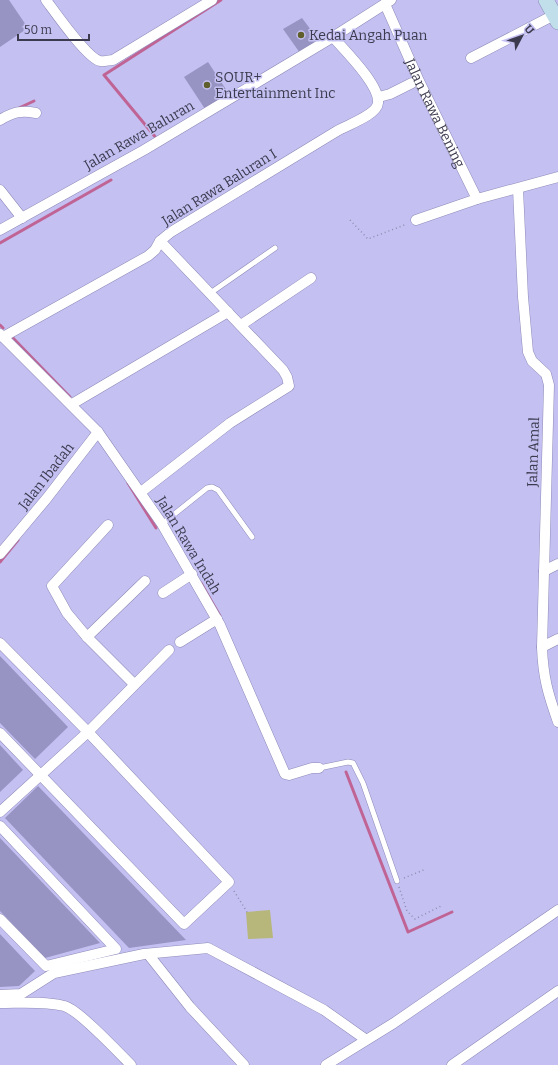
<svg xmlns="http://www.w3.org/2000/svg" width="558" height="1065" viewBox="0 0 558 1065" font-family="Bitter,serif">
<rect width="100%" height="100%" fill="#c4c1f2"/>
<path fill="#b7b67b" d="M270,910L273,938L248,939L246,912Z"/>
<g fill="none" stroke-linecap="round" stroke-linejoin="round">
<g stroke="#c06496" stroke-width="3">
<path d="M19,108L34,101"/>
<path d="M157,139L104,75L221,0"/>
<path d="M0,243L111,180"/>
<path d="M0,325L3,328"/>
<path d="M12,337L70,397"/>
<path d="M128,483L156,528"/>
<path d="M0,562L18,540"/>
<path d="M201,583L220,616"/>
<path d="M346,772L408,932L452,912"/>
</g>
</g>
<g fill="#9793c2">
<path d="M0,0H9L28,28L0,47Z"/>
<path d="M302,18L320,42L300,53L283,29Z"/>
<path d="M208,62L229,94L205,109L184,77Z"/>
<path d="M0,656L68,727L35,759L0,723Z"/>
<path d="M0,745L23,770L0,792Z"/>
<path d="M38,786L186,940L129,948L5,818Z"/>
<path d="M0,838L100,943L45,958L0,911Z"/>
<path d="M0,934L35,971L19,986L0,987Z"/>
</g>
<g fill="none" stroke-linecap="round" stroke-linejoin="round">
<defs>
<g id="lane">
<path d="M209,294L275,248"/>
<path d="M162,524L207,488L212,487L218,490L252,537"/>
<path d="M319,768L348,762L353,763L363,783L397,881"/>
</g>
<g id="street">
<path d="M46,0C55,12 87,58 100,61C103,62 109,60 113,60L212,0"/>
<path id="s1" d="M385,4L419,81L477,199"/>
<path d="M471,58L554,15"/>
<path d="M379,97L390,94L412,83"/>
<path d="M0,120C13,112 21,110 36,113"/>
<path d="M518,189L523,297L528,352L532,361L546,374L549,385L542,647C543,677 548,694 558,722"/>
<path d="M0,190L22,218"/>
<path d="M416,220L477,199L558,177"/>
<path d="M0,230L144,150L333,37L391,0"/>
<path d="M241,325L311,278"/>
<path d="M0,334L98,432L162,524L220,625L285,774L289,775L312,768H319"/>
<path d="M3,337L148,256L155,250L160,241L171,232C226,198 282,165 337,131C347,125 377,115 378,103C380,85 345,51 333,37"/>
<path d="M72,404L228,312"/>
<path d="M141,492L230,423L289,386L287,377L283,370L160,241"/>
<path d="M108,525L52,586L67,613L87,637L134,684"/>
<path d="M0,554L47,498L98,432"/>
<path d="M544,571L558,564"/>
<path d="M163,593L192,574"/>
<path d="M87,637L145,581"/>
<path d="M180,642L217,619"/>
<path d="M0,643L88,732L229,882L184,924L0,733"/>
<path d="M542,647L558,639"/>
<path d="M0,812L88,732L169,650"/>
<path d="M0,826L116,949L46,966L0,919"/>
<path d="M148,954L190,1007L244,1065"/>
<path d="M0,995L21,994L54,973L144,954L208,948L324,1010L365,1039"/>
<path d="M0,1003C21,1003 44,1001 64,1006C78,1009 119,1053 131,1065"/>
<path d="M326,1065L394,1023L558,910"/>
<path d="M452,1065L558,991"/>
</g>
<path id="secondary" d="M546,0L558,22"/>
</defs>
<use href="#lane" stroke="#8e8bb9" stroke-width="6"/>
<use href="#street" stroke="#8e8bb9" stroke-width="11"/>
<use href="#secondary" stroke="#8e8bb9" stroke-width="16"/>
<g stroke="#8d8bb0" stroke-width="1.5" stroke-dasharray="1 3" stroke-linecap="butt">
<path d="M350,220L368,239L407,224"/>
<path d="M404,878L426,869"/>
<path d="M399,887L407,911L415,919L441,906"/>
<path d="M234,891L247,912"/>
</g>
<use href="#lane" stroke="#fff" stroke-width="5"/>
<use href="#street" stroke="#fff" stroke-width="10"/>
<use href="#secondary" stroke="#c1dfea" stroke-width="15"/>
</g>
<g fill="#605f2c" stroke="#c4c1f2" stroke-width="1.5">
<circle cx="301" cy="35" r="4"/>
<circle cx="207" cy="85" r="4"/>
</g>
<g text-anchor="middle" stroke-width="3" stroke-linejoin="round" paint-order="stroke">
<g font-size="14" fill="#3c3a4e" stroke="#c4c1f2" text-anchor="start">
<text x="309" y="40">Kedai Angah Puan</text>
<text x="215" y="82">SOUR+<tspan x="215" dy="16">Entertainment Inc</tspan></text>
</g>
<g font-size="14" fill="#3c3a4e" stroke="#c4c1f2">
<text dy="5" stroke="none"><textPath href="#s1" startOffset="120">Jalan Rawa Bening</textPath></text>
<text transform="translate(139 135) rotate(-30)" y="5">Jalan Rawa Baluran</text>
<text transform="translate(219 187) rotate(-32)" y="5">Jalan Rawa Baluran I</text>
<text transform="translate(533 452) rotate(-88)" y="5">Jalan Amal</text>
<text transform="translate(46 476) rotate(-52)" y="5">Jalan Ibadah</text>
<text transform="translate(189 545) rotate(59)" y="5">Jalan Rawa Indah</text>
</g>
</g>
<g transform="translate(522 36) rotate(49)" stroke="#c4c1f2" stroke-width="3" paint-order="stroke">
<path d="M0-3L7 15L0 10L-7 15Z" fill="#3c3a4e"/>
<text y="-6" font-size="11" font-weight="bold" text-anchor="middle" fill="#3c3a4e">U</text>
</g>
<path d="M18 34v6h71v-6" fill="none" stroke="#3c3a4e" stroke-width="2"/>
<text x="24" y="34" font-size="12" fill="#3c3a4e" stroke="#c4c1f2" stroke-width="3" paint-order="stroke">50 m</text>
</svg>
